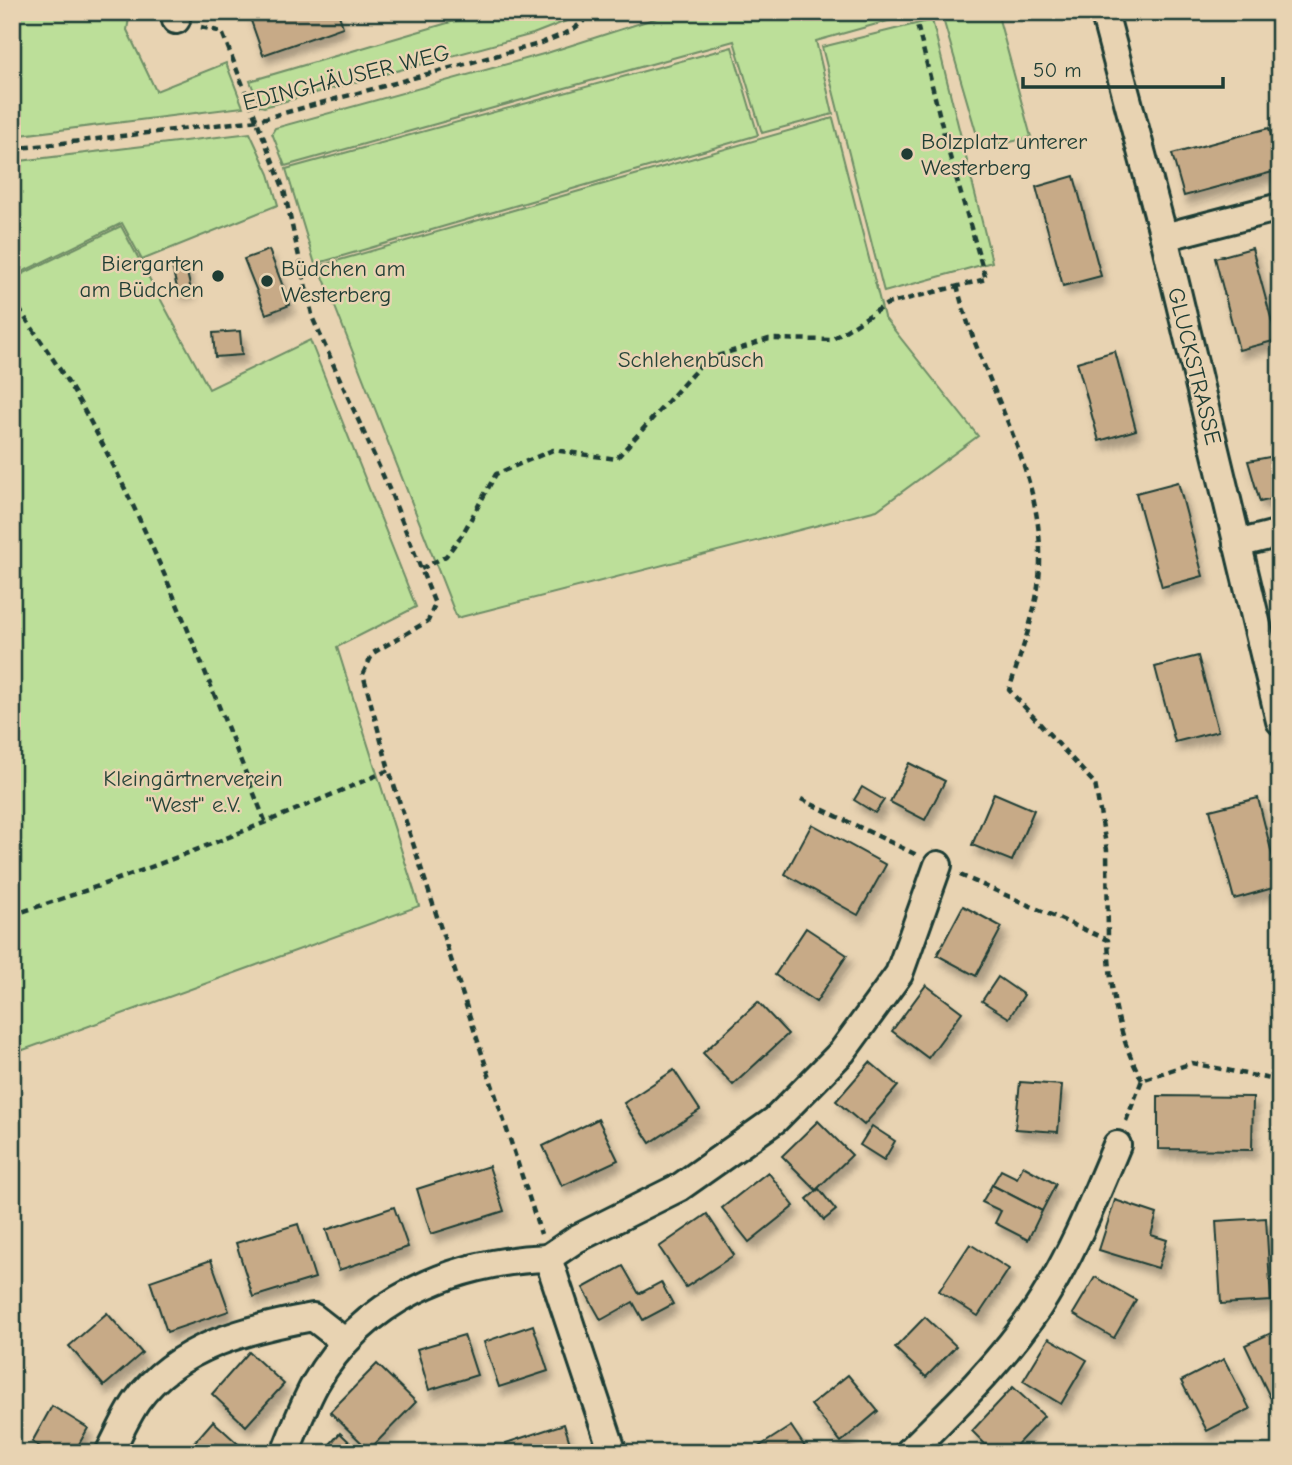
<svg xmlns="http://www.w3.org/2000/svg" width="1292" height="1465" viewBox="0 0 1292 1465" font-family="'Comic Neue',sans-serif">
<defs>
<filter id="shadow"><feDropShadow dx="4.5" dy="8" stdDeviation="3.5" flood-color="#0004"/></filter>
</defs>
<rect width="100%" height="100%" fill="#e8d3b2"/>
<filter id="ink" filterUnits="userSpaceOnUse"><feTurbulence type="fractalNoise" baseFrequency=".0143" numOctaves="2"/><feDisplacementMap in="SourceGraphic" scale="14" xChannelSelector="R" yChannelSelector="G"/><feConvolveMatrix kernelMatrix="1 2 1 2 8 2 1 2 1" color-interpolation-filters="sRGB"/></filter>
<g filter="url(#ink)">
<g fill="#bcdf99" stroke="#6e8e66" stroke-width="2">
<path d="M17,12H130L127,30L156,91L226,63L243,107L12,136V34Z"/>
<path d="M485,12H579L566,21L533,34L264,107L260,106L250,81Z"/>
<path d="M675,12H920L816,41L833,114L762,133L734,41L285,166L272,133L275,128L547,53Z"/>
<path d="M941,12H997L1031,137L981,149Z"/>
<path d="M932,20L992,262L884,292L822,47Z"/>
<path d="M732,47L758,135L315,264L286,169Z"/>
<path d="M833,118L884,317L978,436L877,510L457,618L319,266Z"/>
<path d="M250,133L269,174L278,205L142,260L122,223L12,277V162Z"/>
<path d="M121,226L209,389L310,340L416,607L337,647L419,906L12,1054V279Z"/>
</g>
<g fill="#c7aa87" stroke="#1f3d34" stroke-width="2" filter="url(#shadow)">
<path d="M248,12H338L343,27L263,55Z"/>
<path d="M1269,128L1280,170L1184,196L1172,154Z"/>
<path d="M1074,176L1101,276L1063,286L1036,187Z"/>
<path d="M1252,248L1277,340L1239,350L1215,258Z"/>
<path d="M269,250L290,305L266,314L244,259Z"/>
<path d="M185,264L191,290L178,292L172,267Z"/>
<path d="M240,331L242,355L215,357L213,333Z"/>
<path d="M1115,351L1136,430L1099,441L1077,362Z"/>
<path d="M1280,455V497L1260,502L1248,461Z"/>
<path d="M1178,482L1203,576L1162,587L1136,493Z"/>
<path d="M1198,656L1218,731L1175,742L1155,667Z"/>
<path d="M909,763L945,781L925,820L890,802Z"/>
<path d="M862,787L884,800L875,813L854,800Z"/>
<path d="M994,793L1034,810L1012,861L972,845Z"/>
<path d="M1258,798L1280,886L1234,899L1210,810Z"/>
<path d="M812,824L886,865L858,915L785,874Z"/>
<path d="M963,906L1002,927L976,976L937,955Z"/>
<path d="M806,928L847,955L816,1002L775,975Z"/>
<path d="M998,977L1024,995L1009,1018L982,1001Z"/>
<path d="M926,985L962,1012L928,1058L892,1031Z"/>
<path d="M758,1002L788,1034L733,1085L703,1053Z"/>
<path d="M870,1062L898,1086L864,1125L836,1101Z"/>
<path d="M674,1070L700,1110L650,1143L624,1103Z"/>
<path d="M1020,1082L1062,1085L1058,1132L1015,1129Z"/>
<path d="M1158,1096L1253,1097L1252,1150L1158,1149Z"/>
<path d="M598,1119L618,1160L562,1186L543,1146Z"/>
<path d="M818,1121L852,1155L816,1190L782,1156Z"/>
<path d="M872,1126L895,1141L884,1160L860,1145Z"/>
<path d="M489,1166L504,1211L431,1234L417,1189Z"/>
<path d="M1023,1166L1056,1184L1042,1211L992,1185L1001,1170L1017,1178Z"/>
<path d="M768,1172L794,1206L749,1242L722,1208Z"/>
<path d="M992,1185L1042,1211L1028,1240L995,1223L1001,1211L982,1202Z"/>
<path d="M819,1189L836,1210L824,1220L807,1199Z"/>
<path d="M1115,1200L1157,1214L1151,1235L1167,1240L1158,1268L1099,1250Z"/>
<path d="M394,1207L408,1247L339,1270L326,1230Z"/>
<path d="M707,1214L734,1255L686,1287L659,1247Z"/>
<path d="M1266,1218L1271,1301L1221,1304L1216,1221Z"/>
<path d="M298,1224L315,1278L253,1297L236,1243Z"/>
<path d="M970,1244L1009,1269L978,1316L939,1291Z"/>
<path d="M211,1260L229,1311L167,1332L150,1281Z"/>
<path d="M623,1266L639,1294L661,1282L673,1304L643,1320L633,1302L601,1320L583,1288Z"/>
<path d="M1095,1277L1136,1300L1114,1338L1073,1314Z"/>
<path d="M107,1313L142,1353L104,1386L69,1346Z"/>
<path d="M925,1317L956,1346L926,1377L895,1348Z"/>
<path d="M533,1325L548,1371L499,1387L484,1342Z"/>
<path d="M1280,1329V1393L1270,1397L1245,1345Z"/>
<path d="M464,1335L477,1375L429,1390L417,1349Z"/>
<path d="M1049,1338L1087,1360L1061,1404L1023,1381Z"/>
<path d="M249,1352L284,1384L246,1426L212,1394Z"/>
<path d="M1224,1359L1250,1409L1207,1431L1181,1381Z"/>
<path d="M377,1364L416,1402L369,1450L330,1412Z"/>
<path d="M848,1375L878,1411L841,1442L811,1405Z"/>
<path d="M1013,1387L1044,1416L1009,1453H994L972,1431Z"/>
<path d="M52,1406L88,1428L74,1453H51L32,1442Z"/>
<path d="M213,1421L248,1453H185Z"/>
<path d="M564,1424L573,1453H509L506,1443Z"/>
<path d="M791,1426L809,1453H749Z"/>
<path d="M340,1433L361,1453H322Z"/>
</g>
<g fill="none" stroke-linecap="round" stroke-linejoin="round">
<defs>
<g id="street">
<path d="M175,12L176,20"/>
<path d="M1104,12L1164,237L1280,721"/>
<path d="M1164,237L1280,207"/>
<path d="M1237,544L1280,533"/>
<path d="M548,1258L576,1239L680,1187L775,1120L842,1052L899,974L938,865"/>
<path d="M548,1258L613,1453"/>
<path d="M109,1453C118,1436 126,1417 137,1401C176,1346 251,1328 313,1317L345,1342"/>
<path d="M285,1453C294,1430 303,1406 315,1384C363,1299 455,1261 548,1258"/>
<path d="M908,1453C954,1408 1001,1362 1037,1309C1070,1259 1094,1200 1117,1145"/>
</g>
</defs>
<use href="#street" stroke="#1f3d34" stroke-width="32"/>
<g stroke="#1f3d34" stroke-width="4.5" stroke-dasharray="7 5" stroke-linecap="butt">
<path d="M201,27L222,32L284,190L313,319L390,491L435,604L428,621L373,653L363,674L389,770"/>
<path d="M12,149L258,120L539,44L571,31L595,12"/>
<path d="M957,285C978,377 1042,463 1040,560C1040,604 1022,649 1009,690L1095,784L1107,850L1108,940"/>
<path d="M12,298C36,335 63,371 84,410C157,541 209,684 266,823"/>
<path d="M421,569L446,556L462,535L496,474L553,450L616,459L705,360L769,339L831,340L887,304L986,279L948,150L914,12"/>
<path d="M801,799L917,855"/>
<path d="M960,875L1108,940C1110,989 1118,1037 1142,1080"/>
<path d="M12,915C141,874 265,824 389,770L541,1234"/>
<path d="M1126,1121L1142,1080L1192,1063L1280,1081"/>
</g>
<use href="#street" stroke="#e8d3b2" stroke-width="26"/>
</g>
</g>
<g fill="#1f3d34" stroke="#e8d3b2" stroke-width="2.5">
<circle cx="907" cy="154" r="7"/>
<circle cx="218" cy="276" r="7"/>
<circle cx="267" cy="281" r="7"/>
</g>
<g text-anchor="middle" stroke-width="5" stroke-linejoin="round" paint-order="stroke">
<g font-size="23" fill="#1f3d34" stroke="#e8d3b2">
<text transform="translate(346 77) rotate(-14)" y="8">EDINGHÄUSER WEG</text>
<text transform="translate(1195 366) rotate(76)" y="8">GLUCKSTRASSE</text>
</g>
<g font-size="23" fill="#1f3d34" stroke="#e8d3b2" text-anchor="start">
<text x="921" y="149">Bolzplatz unterer<tspan x="921" dy="26">Westerberg</tspan></text>
<text x="204" y="271" text-anchor="end">Biergarten<tspan x="204" dy="26">am Büdchen</tspan></text>
<text x="281" y="276">Büdchen am<tspan x="281" dy="26">Westerberg</tspan></text>
</g>
<g font-size="23" fill="#274539" stroke="#e8d3b2">
<text x="691" y="367">Schlehenbusch</text>
<text x="193" y="786">Kleingärtnerverein<tspan x="193" dy="26">"West" e.V.</tspan></text>
</g>
</g>
<rect width="1292" height="1465" fill="none" stroke="#e8d3b2" stroke-width="42"/>
<rect x="21" y="21" width="1250" height="1423" fill="none" stroke="#1f3d34" stroke-width="2.5" filter="url(#ink)"/>
<path d="M1023 77v10h200v-10" fill="none" stroke="#1f3d34" stroke-width="3.5"/>
<text x="1033" y="77" font-size="21" fill="#1f3d34" stroke="#e8d3b2" stroke-width="5" paint-order="stroke">50 m</text>
</svg>
